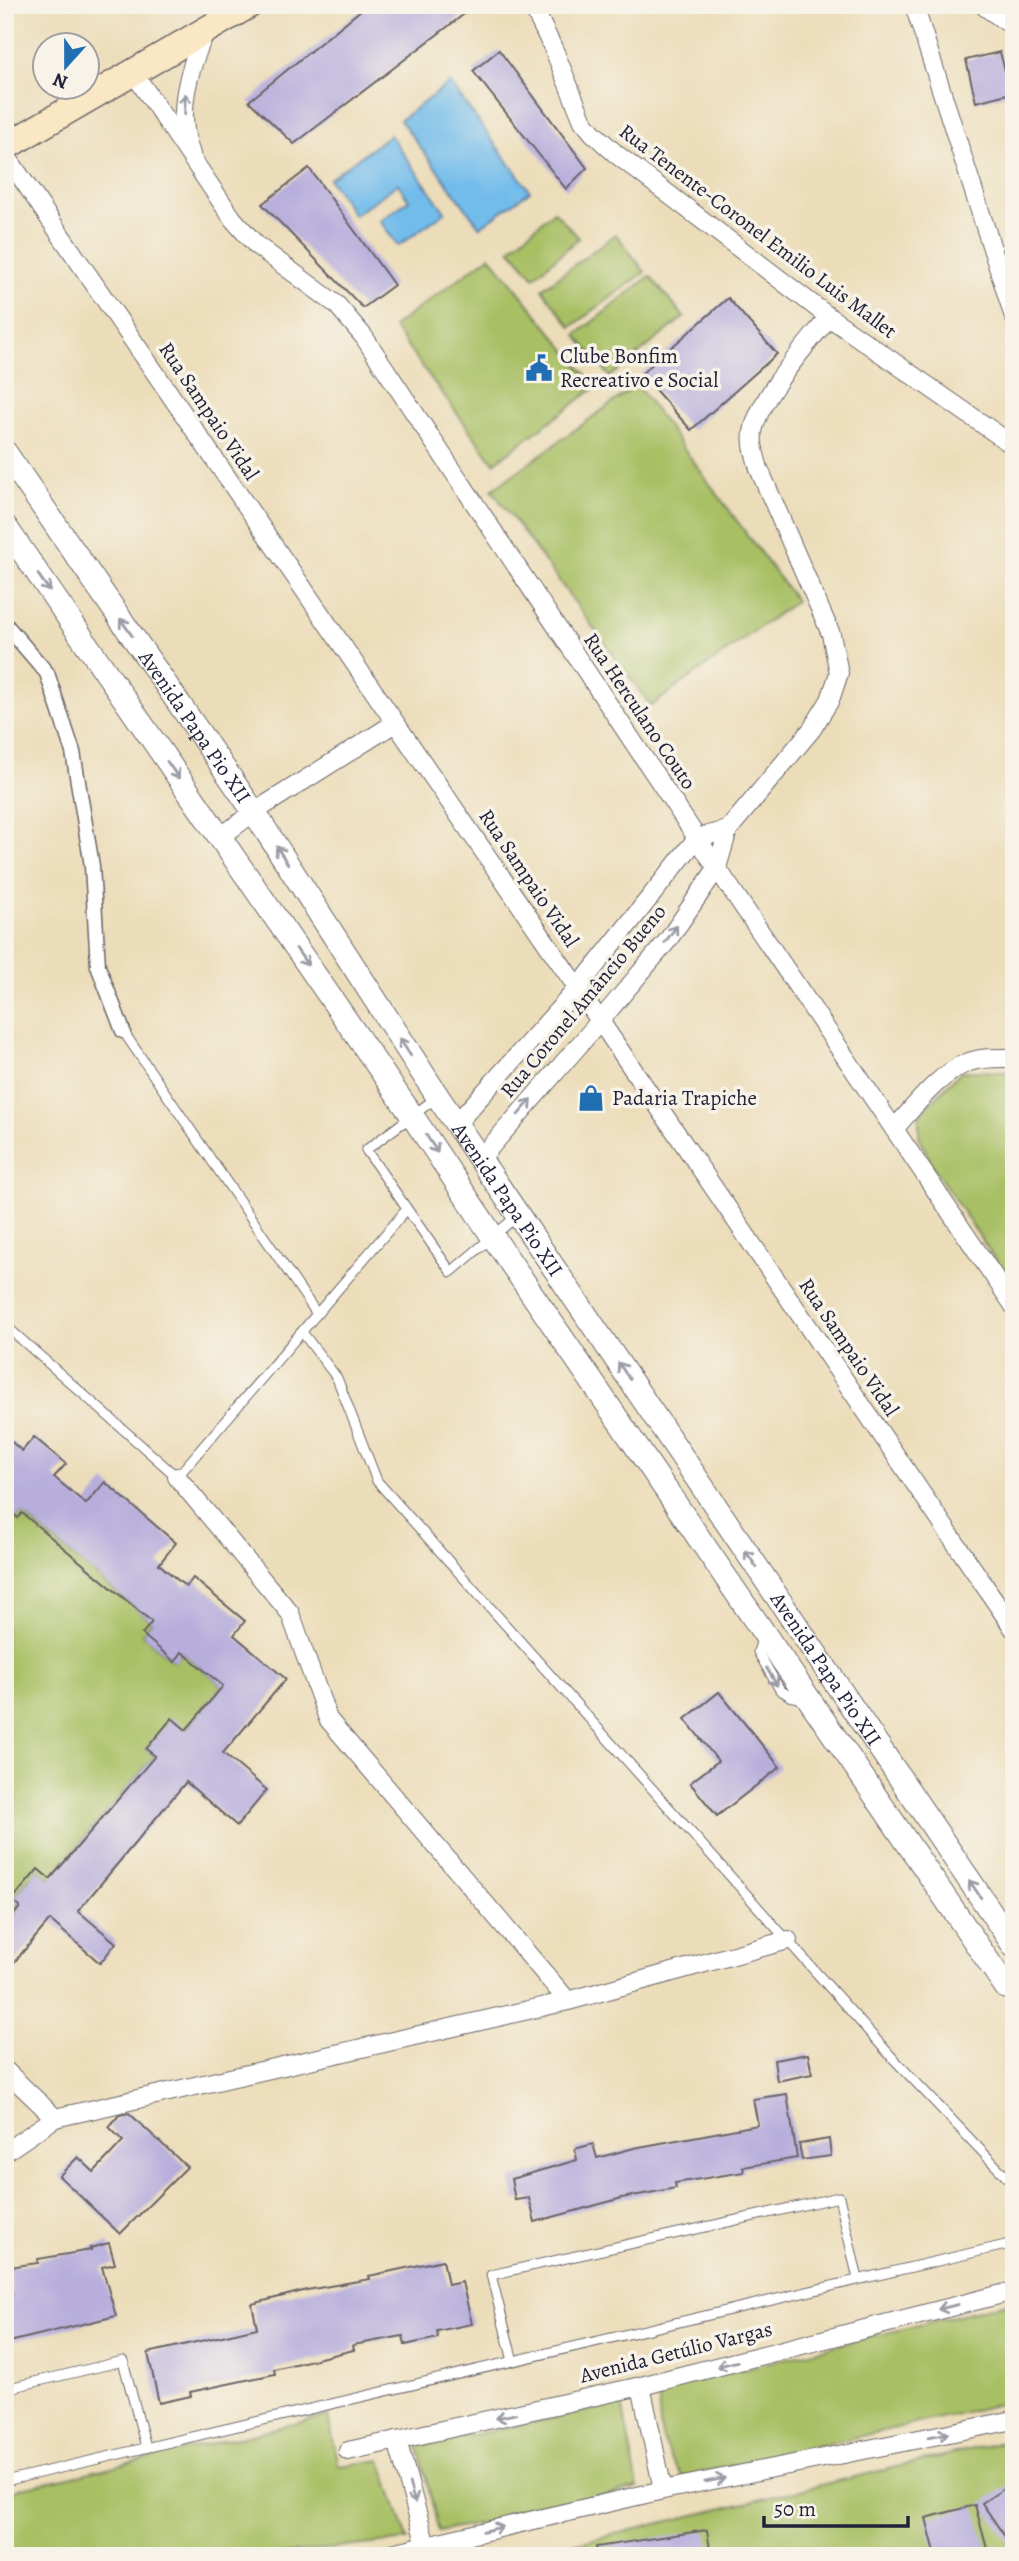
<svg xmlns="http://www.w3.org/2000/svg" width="1019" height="2561" viewBox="0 0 1019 2561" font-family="Alegreya,serif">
<rect width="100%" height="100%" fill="#f7f3e8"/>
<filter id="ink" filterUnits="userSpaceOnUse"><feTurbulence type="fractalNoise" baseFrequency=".0143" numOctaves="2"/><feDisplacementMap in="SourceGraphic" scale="14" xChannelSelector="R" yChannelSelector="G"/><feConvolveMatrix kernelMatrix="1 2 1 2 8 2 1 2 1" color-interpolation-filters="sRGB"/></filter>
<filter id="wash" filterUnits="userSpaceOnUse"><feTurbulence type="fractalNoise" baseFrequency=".00686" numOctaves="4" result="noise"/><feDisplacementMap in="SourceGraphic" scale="28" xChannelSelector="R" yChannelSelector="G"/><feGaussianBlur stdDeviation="1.57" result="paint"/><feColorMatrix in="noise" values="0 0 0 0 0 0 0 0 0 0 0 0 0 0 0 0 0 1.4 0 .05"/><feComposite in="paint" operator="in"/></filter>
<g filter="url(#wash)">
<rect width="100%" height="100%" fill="#ecddba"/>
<g fill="#a8bf64" stroke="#657050" stroke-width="2">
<path d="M554,211L579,238L534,277L510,249Z"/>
<path d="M616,234L645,272L571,327L542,289Z"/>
<path d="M490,256L596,387L494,463L393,327Z"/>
<path d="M650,276L684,317L610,377L576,335Z"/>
<path d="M637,385L796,601L651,706L492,490Z"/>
<path d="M961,1071L1014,1072V1288L931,1164L919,1136V1115Z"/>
<path d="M5,1508L17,1518L22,1513L152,1622L142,1634L174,1662L182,1652L223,1686L186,1730L146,1749L155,1756L50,1879L38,1869L12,1899L20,1907L5,1925Z"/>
<path d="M1014,2301V2401L682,2477C660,2443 658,2430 659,2390Z"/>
<path d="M622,2404L638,2488L439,2532L418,2446Z"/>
<path d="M328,2416L339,2466L381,2460L408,2540L266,2556H5V2492Z"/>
<path d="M1014,2439V2556H523Z"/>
</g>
<g fill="#72bceb" stroke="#4a6f93" stroke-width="2">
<path d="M450,83L530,191L480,227L400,120Z"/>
<path d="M390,135L445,212L398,246L380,221L409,200L398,184L354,215L329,179Z"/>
</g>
<g id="blocks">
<g fill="#b7aedc">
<path d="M367,5H476L294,144L249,101Z"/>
<path d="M499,50L587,168L566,189L473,71Z"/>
<path d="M1000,52L1011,93L976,102L966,60Z"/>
<path d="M309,168L394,285L363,308L262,204Z"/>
<path d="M728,298L777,354L691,430L641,374Z"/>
<path d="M5,1436L22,1451L34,1437L66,1464L54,1477L86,1504L105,1482L176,1543L159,1564L186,1587L193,1578L245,1621L234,1635L286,1679L223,1753L267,1790L237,1826L186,1782L78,1911L116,1943L100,1963L50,1920L5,1973V1925L20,1907L12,1900L38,1869L50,1879L155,1756L146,1749L172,1718L186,1730L223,1686L182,1652L175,1662L142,1634L152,1622L22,1513L18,1518L5,1508Z"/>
<path d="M719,1692L780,1767L717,1816L690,1783L718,1761L685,1719Z"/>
<path d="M808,2054L812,2074L777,2081L774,2060Z"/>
<path d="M787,2094L797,2158L743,2167L744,2172L675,2183L676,2188L622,2198L535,2222L529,2198L515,2200L511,2179L577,2160L575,2149L593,2144L597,2158L634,2148L758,2125L753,2099Z"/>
<path d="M129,2113L187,2167L120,2234L59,2176L78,2157L94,2172L123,2141L109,2127L119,2115Z"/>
<path d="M829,2139L831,2156L802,2160L799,2144Z"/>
<path d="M109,2243L115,2264L102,2267L116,2316L5,2343V2295L12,2294L9,2267L38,2263V2259L91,2250L90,2248Z"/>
<path d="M443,2260L448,2285L462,2282L472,2324L437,2331L438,2338L405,2345L403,2336L353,2345L354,2350L274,2369L275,2374L190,2392L191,2396L159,2403L148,2353L257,2328L252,2304L307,2290L370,2279L369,2276Z"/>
<path d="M1014,2482V2550L982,2503Z"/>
<path d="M975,2505L989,2556H936L926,2518Z"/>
<path d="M707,2530L711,2556H597L596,2547Z"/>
</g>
</g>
</g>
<g filter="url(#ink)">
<use href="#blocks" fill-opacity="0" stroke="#696367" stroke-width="2"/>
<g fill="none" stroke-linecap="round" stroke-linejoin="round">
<defs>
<g id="service">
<path d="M123,1031L317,1314"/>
<path d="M436,1098L366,1150L451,1272L517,1216"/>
<path d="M5,1325L177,1477L406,1210"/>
<path d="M302,1332L337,1378L377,1481L889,2054L1014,2185"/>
<path d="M763,1635L758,1652L780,1690L790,1696L804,1699"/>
<path d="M513,2361L491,2275L839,2197L858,2279"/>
<path d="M5,2389L123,2361L146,2447"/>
<path d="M5,2481L1014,2243"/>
</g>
<path id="pedestrian" d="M5,624L47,673L73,752L92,866L98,966L123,1031"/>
<g id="minor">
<path d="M532,5L554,50L583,121L593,133L616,154L829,317L1014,446"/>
<path d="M914,5L1014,317"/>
<path d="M133,72L233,219L256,245L337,305L364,337L717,868L1014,1306"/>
<path d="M5,154L600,1021L1014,1629"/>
<path d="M191,154C175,112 189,68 206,30"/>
<path d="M219,838L254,812L395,723"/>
<path d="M456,1124L577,989L697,838L728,830"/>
<path d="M894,1129C916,1105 938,1074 969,1062C983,1057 999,1058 1014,1058"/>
<path d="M480,1159L600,1021L668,940L717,868L728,830L812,729L830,700L839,673L831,634L759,469C756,457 751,445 753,432C759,397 807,345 829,317"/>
<path d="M177,1477L290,1613L328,1719L568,2001"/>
<path d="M5,2070L55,2118L5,2152"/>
<path d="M55,2118L568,2001L788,1940"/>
<path d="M641,2386L663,2490"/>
<path d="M397,2440L426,2545"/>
<path d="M348,2451L641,2386L1014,2291"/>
<path d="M379,2556L663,2490L1014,2420"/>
</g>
<g id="tertiary">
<path d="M987,5L1014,24"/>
<path id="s1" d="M5,452L254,812L438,1097L1014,1946"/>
<path d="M5,526L413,1117L493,1237L1006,1987L1014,1981"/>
</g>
<path id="secondary" d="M5,147L249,5"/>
</defs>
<use href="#service" stroke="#696367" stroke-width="11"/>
<use href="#pedestrian" stroke="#696367" stroke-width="17"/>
<use href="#minor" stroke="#696367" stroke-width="20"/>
<use href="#tertiary" stroke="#696367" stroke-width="25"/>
<use href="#secondary" stroke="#696367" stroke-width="29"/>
<use href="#service" stroke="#fff" stroke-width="9"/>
<use href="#pedestrian" stroke="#fff" stroke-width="14"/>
<use href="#minor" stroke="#fff" stroke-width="18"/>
<use href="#tertiary" stroke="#fff" stroke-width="23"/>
<use href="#secondary" stroke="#fae7c3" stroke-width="26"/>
</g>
<defs><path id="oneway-shaft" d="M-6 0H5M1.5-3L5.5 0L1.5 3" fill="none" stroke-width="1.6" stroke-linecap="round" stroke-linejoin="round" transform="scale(1.75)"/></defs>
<g stroke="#9c9ca7">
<use href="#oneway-shaft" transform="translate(185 104) rotate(-88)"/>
<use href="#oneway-shaft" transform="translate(44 583) rotate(55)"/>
<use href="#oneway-shaft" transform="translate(126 627) rotate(-125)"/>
<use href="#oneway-shaft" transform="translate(173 770) rotate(55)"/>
<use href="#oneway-shaft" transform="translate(282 855) rotate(-123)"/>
<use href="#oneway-shaft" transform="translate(671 934) rotate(-54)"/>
<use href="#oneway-shaft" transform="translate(302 957) rotate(55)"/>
<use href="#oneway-shaft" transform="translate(405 1047) rotate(-123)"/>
<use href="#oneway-shaft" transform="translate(525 1107) rotate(-49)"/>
<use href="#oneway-shaft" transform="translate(432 1144) rotate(57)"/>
<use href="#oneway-shaft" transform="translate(624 1371) rotate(-124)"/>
<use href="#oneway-shaft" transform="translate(751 1559) rotate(-124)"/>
<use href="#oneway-shaft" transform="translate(772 1677) rotate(58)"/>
<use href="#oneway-shaft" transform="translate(975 1889) rotate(-124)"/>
<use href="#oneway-shaft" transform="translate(948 2307) rotate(166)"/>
<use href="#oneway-shaft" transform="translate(727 2364) rotate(166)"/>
<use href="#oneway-shaft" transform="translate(506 2416) rotate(167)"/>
<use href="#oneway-shaft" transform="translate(938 2435) rotate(-11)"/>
<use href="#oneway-shaft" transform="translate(715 2480) rotate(-11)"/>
<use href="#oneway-shaft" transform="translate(412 2493) rotate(74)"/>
<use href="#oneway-shaft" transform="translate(493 2529) rotate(-13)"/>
</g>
</g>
<defs>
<symbol id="civic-bare" viewBox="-9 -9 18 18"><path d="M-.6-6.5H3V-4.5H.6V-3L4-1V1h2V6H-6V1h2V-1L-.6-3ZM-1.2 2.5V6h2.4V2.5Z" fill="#1f6fb2" stroke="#f7f3e8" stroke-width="2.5" paint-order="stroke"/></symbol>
<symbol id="shop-bare" viewBox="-9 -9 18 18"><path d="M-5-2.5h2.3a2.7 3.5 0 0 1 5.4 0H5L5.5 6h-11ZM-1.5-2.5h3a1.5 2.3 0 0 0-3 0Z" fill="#1f6fb2" stroke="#f7f3e8" stroke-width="2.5" paint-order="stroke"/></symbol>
</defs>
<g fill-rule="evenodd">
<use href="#civic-bare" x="520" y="349" width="38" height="38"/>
<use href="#shop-bare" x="572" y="1079" width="38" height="38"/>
</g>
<g text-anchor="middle" stroke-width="7" stroke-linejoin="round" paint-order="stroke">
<g font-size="21" fill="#22223b" stroke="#f7f3e8">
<text transform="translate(758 231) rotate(37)" y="7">Rua Tenente-Coronel Emilio Luis Mallet</text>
<text transform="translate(209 411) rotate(56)" y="7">Rua Sampaio Vidal</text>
<text transform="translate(640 711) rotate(56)" y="7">Rua Herculano Couto</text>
<text dy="7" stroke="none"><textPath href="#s1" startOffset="334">Avenida Papa Pio XII</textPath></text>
<text transform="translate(529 878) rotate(56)" y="7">Rua Sampaio Vidal</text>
<text transform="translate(583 1001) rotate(-50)" y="7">Rua Coronel Amâncio Bueno</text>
<text dy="7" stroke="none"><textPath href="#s1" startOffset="901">Avenida Papa Pio XII</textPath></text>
<text transform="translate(849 1347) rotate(56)" y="7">Rua Sampaio Vidal</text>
<text dy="7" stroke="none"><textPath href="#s1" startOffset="1468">Avenida Papa Pio XII</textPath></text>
<text transform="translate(676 2352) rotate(-14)" y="7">Avenida Getúlio Vargas</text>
</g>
<g font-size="21" fill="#22223b" stroke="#f7f3e8" text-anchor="start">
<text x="560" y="363">Clube Bonfim<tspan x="560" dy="24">Recreativo e Social</tspan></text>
<text x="612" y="1105">Padaria Trapiche</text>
</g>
</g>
<rect width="1019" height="2561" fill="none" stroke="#f7f3e8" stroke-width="28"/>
<g transform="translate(66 66) rotate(201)"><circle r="33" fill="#f7f3e8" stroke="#a29fa3" stroke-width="2"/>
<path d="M0-5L12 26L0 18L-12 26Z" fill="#1f6fb2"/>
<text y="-10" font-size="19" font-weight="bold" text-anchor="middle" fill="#22223b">N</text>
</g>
<path d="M764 2516v10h144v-10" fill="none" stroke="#22223b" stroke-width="3.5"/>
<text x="774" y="2516" font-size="21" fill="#22223b" stroke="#f7f3e8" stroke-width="5" paint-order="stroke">50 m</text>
</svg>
